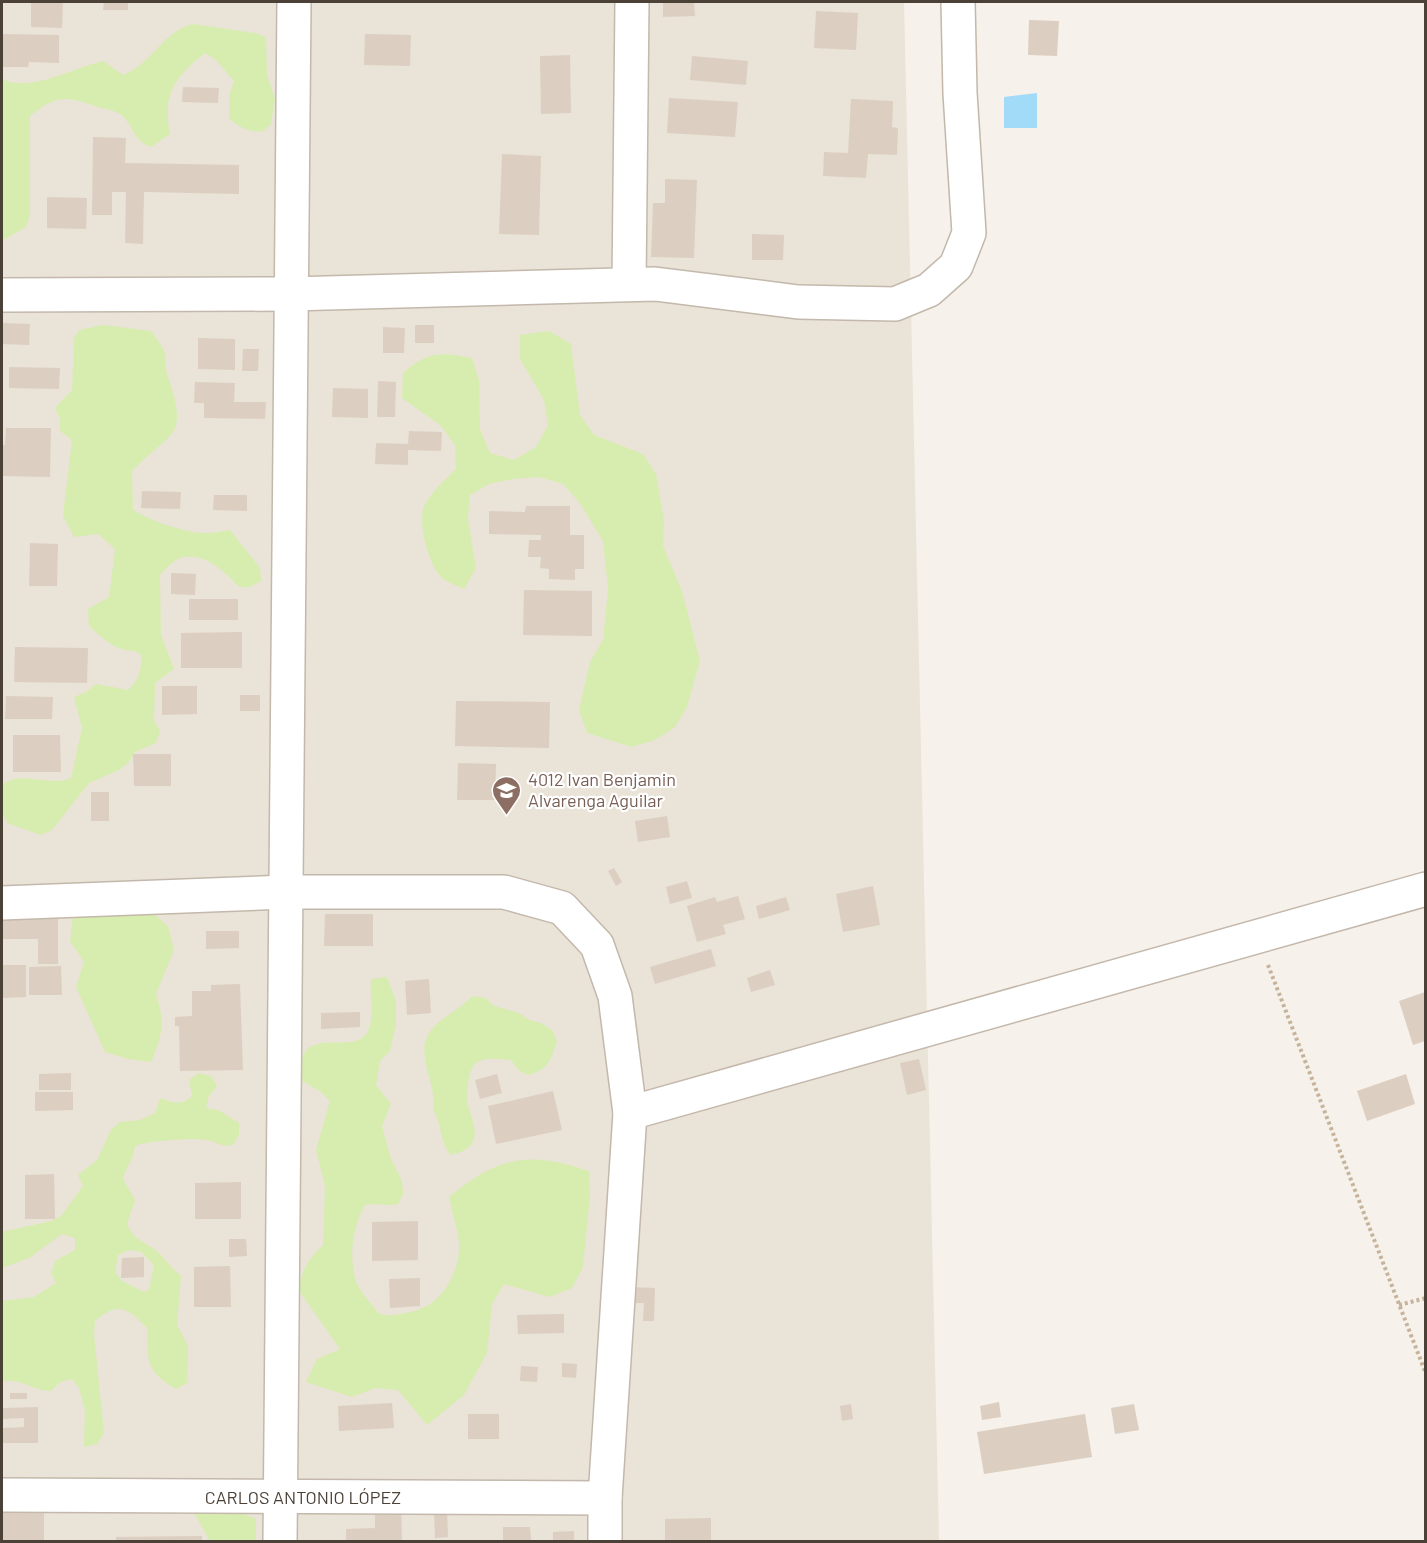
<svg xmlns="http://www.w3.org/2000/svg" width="1427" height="1543" viewBox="0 0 1427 1543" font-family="Barlow,sans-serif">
<rect width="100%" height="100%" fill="#f6f1ea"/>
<path fill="#eae3d7" d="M2,2H904L939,1541L2,1542Z"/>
<g fill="#d7edaf" fill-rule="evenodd">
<path d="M193,24L255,33L266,37L267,75L275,99L271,124L262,132C248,131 239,128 229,118L230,93L234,81L215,59L205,53C175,77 162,94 170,134L151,147C131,140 135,125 120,114C114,110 104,109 98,107C66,96 57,94 30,116V215L26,227L2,241V79C30,93 73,68 103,61L123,75C152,64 163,31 193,24Z"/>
<path d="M103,325L151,331C156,338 163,346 165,354C166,362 165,370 168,377C190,441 170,430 132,471L133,510C149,520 187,534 206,533C214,533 222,531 230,530L260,568L261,581L250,587H239C225,572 202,549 178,559C172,562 165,570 160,575L161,635L174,669L155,683L154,720L160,731L156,743L135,752L129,762L119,770L89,783L52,830L41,835L7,823L2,811V785C22,769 50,788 71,778L82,728L74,697L86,692L96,684L128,690C139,681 142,668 141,655C135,649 130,652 122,649C110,646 99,635 89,626L88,609L109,597L115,549L98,534L74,537L63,516L72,440L60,431V419L55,408L72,390L74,338L79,330Z"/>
<path d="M549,331L571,344L580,415L594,435L643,454L656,474L664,521L663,546L682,591L700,661L687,707L675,727L655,740L632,747L587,733L579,710L590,662L603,640L608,589L603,541L579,502L563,484L539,477L513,479L489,484L470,495L468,519L476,568L464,589C458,586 449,583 443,579C429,567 416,521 425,504C433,490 445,480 456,469L455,445L440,425L402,398L403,373C429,351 439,352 472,358L479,380L480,429L490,453L514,460L536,447L548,425L544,400L520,359V335Z"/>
<path d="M149,910L168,926L174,950L156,994C165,1022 163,1034 151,1062L128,1059L105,1052L76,987L84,962L70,941L73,916Z"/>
<path d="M387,977L396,1001V1025L390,1051L380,1061L376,1085L391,1104L382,1126L391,1159L402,1181L403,1194L398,1204C385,1207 377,1202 365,1205C353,1225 349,1255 355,1278C358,1290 371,1303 378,1313C388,1318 400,1314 410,1312C441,1307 461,1272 459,1242C457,1227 452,1212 449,1197C498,1157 528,1150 589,1171L590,1195L583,1267L572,1288L550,1297L504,1284L492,1304L487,1353L464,1395L427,1425L398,1390L375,1388L352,1397L306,1382L317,1359L340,1349L299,1291C301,1269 308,1260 323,1245L325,1186L316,1150L330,1101L321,1092L299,1079C297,1018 355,1059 368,1031C375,1017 369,994 371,979Z"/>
<path d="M472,996L486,998L494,1006L519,1013L529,1020L541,1023L552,1030L557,1041C551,1060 548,1070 528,1075L518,1070L511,1060C485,1058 471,1055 468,1085C467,1093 466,1101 469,1109C477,1132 481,1148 451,1155C439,1142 443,1125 433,1110C438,1083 412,1053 432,1029C443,1016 461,1009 472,996Z"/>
<path d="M199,1073L211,1076L217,1086L209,1096L206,1108L218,1110L239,1123V1135L233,1145C218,1147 217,1141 206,1140C192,1138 147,1141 135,1146C134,1159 126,1166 123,1179L135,1200L127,1224C134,1241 145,1241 158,1252C166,1260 172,1269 181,1276L177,1325L188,1346L187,1383L176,1389C145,1371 148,1361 147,1328C127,1308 119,1301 95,1321L94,1334L104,1433L97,1444L84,1447L85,1411L79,1388L72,1379L60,1382L51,1391C31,1390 24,1379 2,1381V1301L34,1297L56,1283L51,1273L55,1261L75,1250V1238L62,1234L29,1258L2,1268V1232L51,1221L61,1216L83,1186L78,1175L97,1160L111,1130L120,1122L140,1120L155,1113L160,1098C173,1103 181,1106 192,1096L189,1080ZM129,1250L141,1252L154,1265L149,1289L144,1292L122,1281L115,1272L118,1255Z"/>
<path d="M191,1507L232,1509L256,1519V1541H210Z"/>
</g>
<path fill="#a2dbf7" d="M1037,93V128H1004V97Z"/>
<g fill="#dccfc1">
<path d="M31,2H63L62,28L31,27Z"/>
<path d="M104,2H128V10H103Z"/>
<path d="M663,2H694L695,16L663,17Z"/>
<path d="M816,11L858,13L856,50L814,48Z"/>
<path d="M1029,20L1059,21L1057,56L1028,55Z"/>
<path d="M2,34L59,35V63L29,62L28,67H2Z"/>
<path d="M365,34L411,35L410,66L364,65Z"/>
<path d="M570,55L571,113L541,114L540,56Z"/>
<path d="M692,56L748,61L746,85L690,80Z"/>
<path d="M183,87L219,88L218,103L182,102Z"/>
<path d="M669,98L738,102L735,137L667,133Z"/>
<path d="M851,99L893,101L892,127L898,128L897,155L868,154L866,178L823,176L824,152L848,153Z"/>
<path d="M93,137L126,138L125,163L239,165V194L144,192L143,244L125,243L126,192H112V215H92Z"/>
<path d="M502,154L541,156L539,235L499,234Z"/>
<path d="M665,179L697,180L694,258L651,257L653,203H665Z"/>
<path d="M47,197L87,198L86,229L47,228Z"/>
<path d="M752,234L784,235L783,260H752Z"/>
<path d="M2,323L30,324L29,345L2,344Z"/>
<rect x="415" y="325" width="19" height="18"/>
<path d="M383,327L405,328L404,353H383Z"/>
<path d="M198,338L235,339V370L198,369Z"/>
<path d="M243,349H259L258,371H242Z"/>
<path d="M9,367L60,368L59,389L9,388Z"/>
<path d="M378,381L396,382L395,417H377Z"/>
<path d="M195,382L235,383L234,402H266L265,419L204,418V403H194Z"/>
<path d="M333,388L368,389V418L332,417Z"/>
<path d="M6,428H51L50,477L2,476V445H5Z"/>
<path d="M409,431L442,432L441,451L408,450V465L375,464L376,443L408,444Z"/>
<path d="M142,491L181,492L180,509L141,508Z"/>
<path d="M214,495H247V511L213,510Z"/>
<path d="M526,506H570V535H584V569H575V580L549,579V569L540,568L541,557H528L529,540H541V535L489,534V511L525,512Z"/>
<path d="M30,543L58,544L57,586H29Z"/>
<path d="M171,573L196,574L195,595L171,594Z"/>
<path d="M524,590L592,591V636L523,635Z"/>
<rect x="189" y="599" width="49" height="21"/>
<path d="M242,632V668H181V633Z"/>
<path d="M15,647L88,648L87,683L14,682Z"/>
<path d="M162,686H197V714L162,715Z"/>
<rect x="240" y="695" width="20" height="16"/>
<path d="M6,696L53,697L52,719H5Z"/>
<path d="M456,701L550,702L549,748L455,746Z"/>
<path d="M13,735H60L61,772H13Z"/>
<path d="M133,754H171V786H134Z"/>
<path d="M458,763L496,764L495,800H457Z"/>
<rect x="91" y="792" width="18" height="29"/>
<path d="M667,816L670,837L638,842L635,821Z"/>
<path d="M614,868L622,882L616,886L608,871Z"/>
<path d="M687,881L692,898L670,904L666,887Z"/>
<path d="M873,886L880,925L843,932L836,894Z"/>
<path d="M738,896L745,919L723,925L726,934L697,942L687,906L715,897L717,902Z"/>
<path d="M786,897L790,910L759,919L756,906Z"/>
<path d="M2,906L58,908V964H38V939H2Z"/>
<path d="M325,914H373V946H324Z"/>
<path d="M206,931H239V948L206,949Z"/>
<path d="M711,949L716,966L655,984L650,967Z"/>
<path d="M2,965H26V997L2,998Z"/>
<path d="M61,966L62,995H29V967Z"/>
<path d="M770,970L775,985L751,992L747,978Z"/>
<path d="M429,979L431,1013L407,1015L405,981Z"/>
<path d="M240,984L243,1070L180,1071L179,1026H175V1017L192,1016V991H211V985Z"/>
<path d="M1425,992V1041L1413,1045L1399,1001Z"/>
<path d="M360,1012V1027L321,1029V1013Z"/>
<path d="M919,1059L926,1090L907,1095L900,1063Z"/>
<path d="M71,1073V1090H39V1074Z"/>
<path d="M497,1074L502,1093L480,1099L475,1080Z"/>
<path d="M1406,1074L1415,1104L1367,1121L1357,1091Z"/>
<path d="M553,1091L562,1130L496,1144L488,1106Z"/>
<path d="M35,1092H73V1110L35,1111Z"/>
<path d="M54,1174L55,1219H25V1175Z"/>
<path d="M241,1182V1219H195V1183Z"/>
<path d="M418,1221V1260L372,1261V1222Z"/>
<path d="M229,1239H246L247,1256L229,1257Z"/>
<path d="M144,1257V1277L121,1278L122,1258Z"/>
<path d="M230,1266L231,1307H194V1267Z"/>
<path d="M420,1278V1306L390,1308L389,1279Z"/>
<path d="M631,1287L655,1288L654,1321H643L644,1303H630Z"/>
<path d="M564,1314V1333L518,1334L517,1315Z"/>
<path d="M562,1363L577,1364L576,1378L562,1377Z"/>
<path d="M521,1366L538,1367L537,1382L520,1381Z"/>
<rect x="10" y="1393" width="17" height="6"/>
<path d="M999,1402L1001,1417L982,1420L980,1406Z"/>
<path d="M392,1403L394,1428L339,1431L338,1406Z"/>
<path d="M851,1404L853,1419L842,1421L840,1406Z"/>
<path d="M1134,1404L1139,1430L1115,1434L1111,1408Z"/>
<path d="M38,1407V1443H2V1428L24,1427V1418L2,1419V1408Z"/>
<rect x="468" y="1414" width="31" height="25"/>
<path d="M1085,1414L1092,1457L984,1474L977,1432Z"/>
<path d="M375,1504H401L402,1542H346V1529L375,1528Z"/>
<rect x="2" y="1509" width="42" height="33"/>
<path d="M434,1510H447L448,1537L435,1538Z"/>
<path d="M711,1518V1542H665V1519Z"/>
<path d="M503,1527H530L531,1540L503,1541Z"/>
<path d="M574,1531V1542H553V1532Z"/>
<path d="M202,1536V1542H116V1537Z"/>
</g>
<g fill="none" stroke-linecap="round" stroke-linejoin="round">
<defs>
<g id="minor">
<path d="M629,284L632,2"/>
<path d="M2,295L290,294L655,284L798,302L895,304L929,290L956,266L969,233L960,93L958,2"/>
<path d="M2,903L286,892H504L562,908L597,945L615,996L630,1113L605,1498V1542"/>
<path d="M630,1113L1426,889"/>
<path d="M2,1495L605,1498"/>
<path d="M280,1542L294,2"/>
</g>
</defs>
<use href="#minor" stroke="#c3b8ab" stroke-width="36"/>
<g stroke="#c6b39b" stroke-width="4" stroke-dasharray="3 3" stroke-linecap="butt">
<path d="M1268,965L1426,1374"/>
<path d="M1399,1305L1426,1298"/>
</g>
<use href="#minor" stroke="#fff" stroke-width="33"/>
</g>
<defs>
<symbol id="school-pin" viewBox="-11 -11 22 30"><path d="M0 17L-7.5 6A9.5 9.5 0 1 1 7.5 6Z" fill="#8d6e63" stroke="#fff"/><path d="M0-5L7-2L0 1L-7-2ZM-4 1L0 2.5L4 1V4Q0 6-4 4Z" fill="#fff"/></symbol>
</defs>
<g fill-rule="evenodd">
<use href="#school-pin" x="490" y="774" width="33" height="45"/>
</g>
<g text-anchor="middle" stroke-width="4.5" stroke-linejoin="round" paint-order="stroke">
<g font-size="18" fill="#785e54" stroke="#fff" text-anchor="start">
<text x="528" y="786">4012 Ivan Benjamin<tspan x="528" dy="21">Alvarenga Aguilar</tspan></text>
</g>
<g font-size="18" fill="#4b4137" stroke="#fff">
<text x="303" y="1504">CARLOS ANTONIO LÓPEZ</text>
</g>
</g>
<rect width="1427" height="1543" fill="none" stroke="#4b4137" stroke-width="6"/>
</svg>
